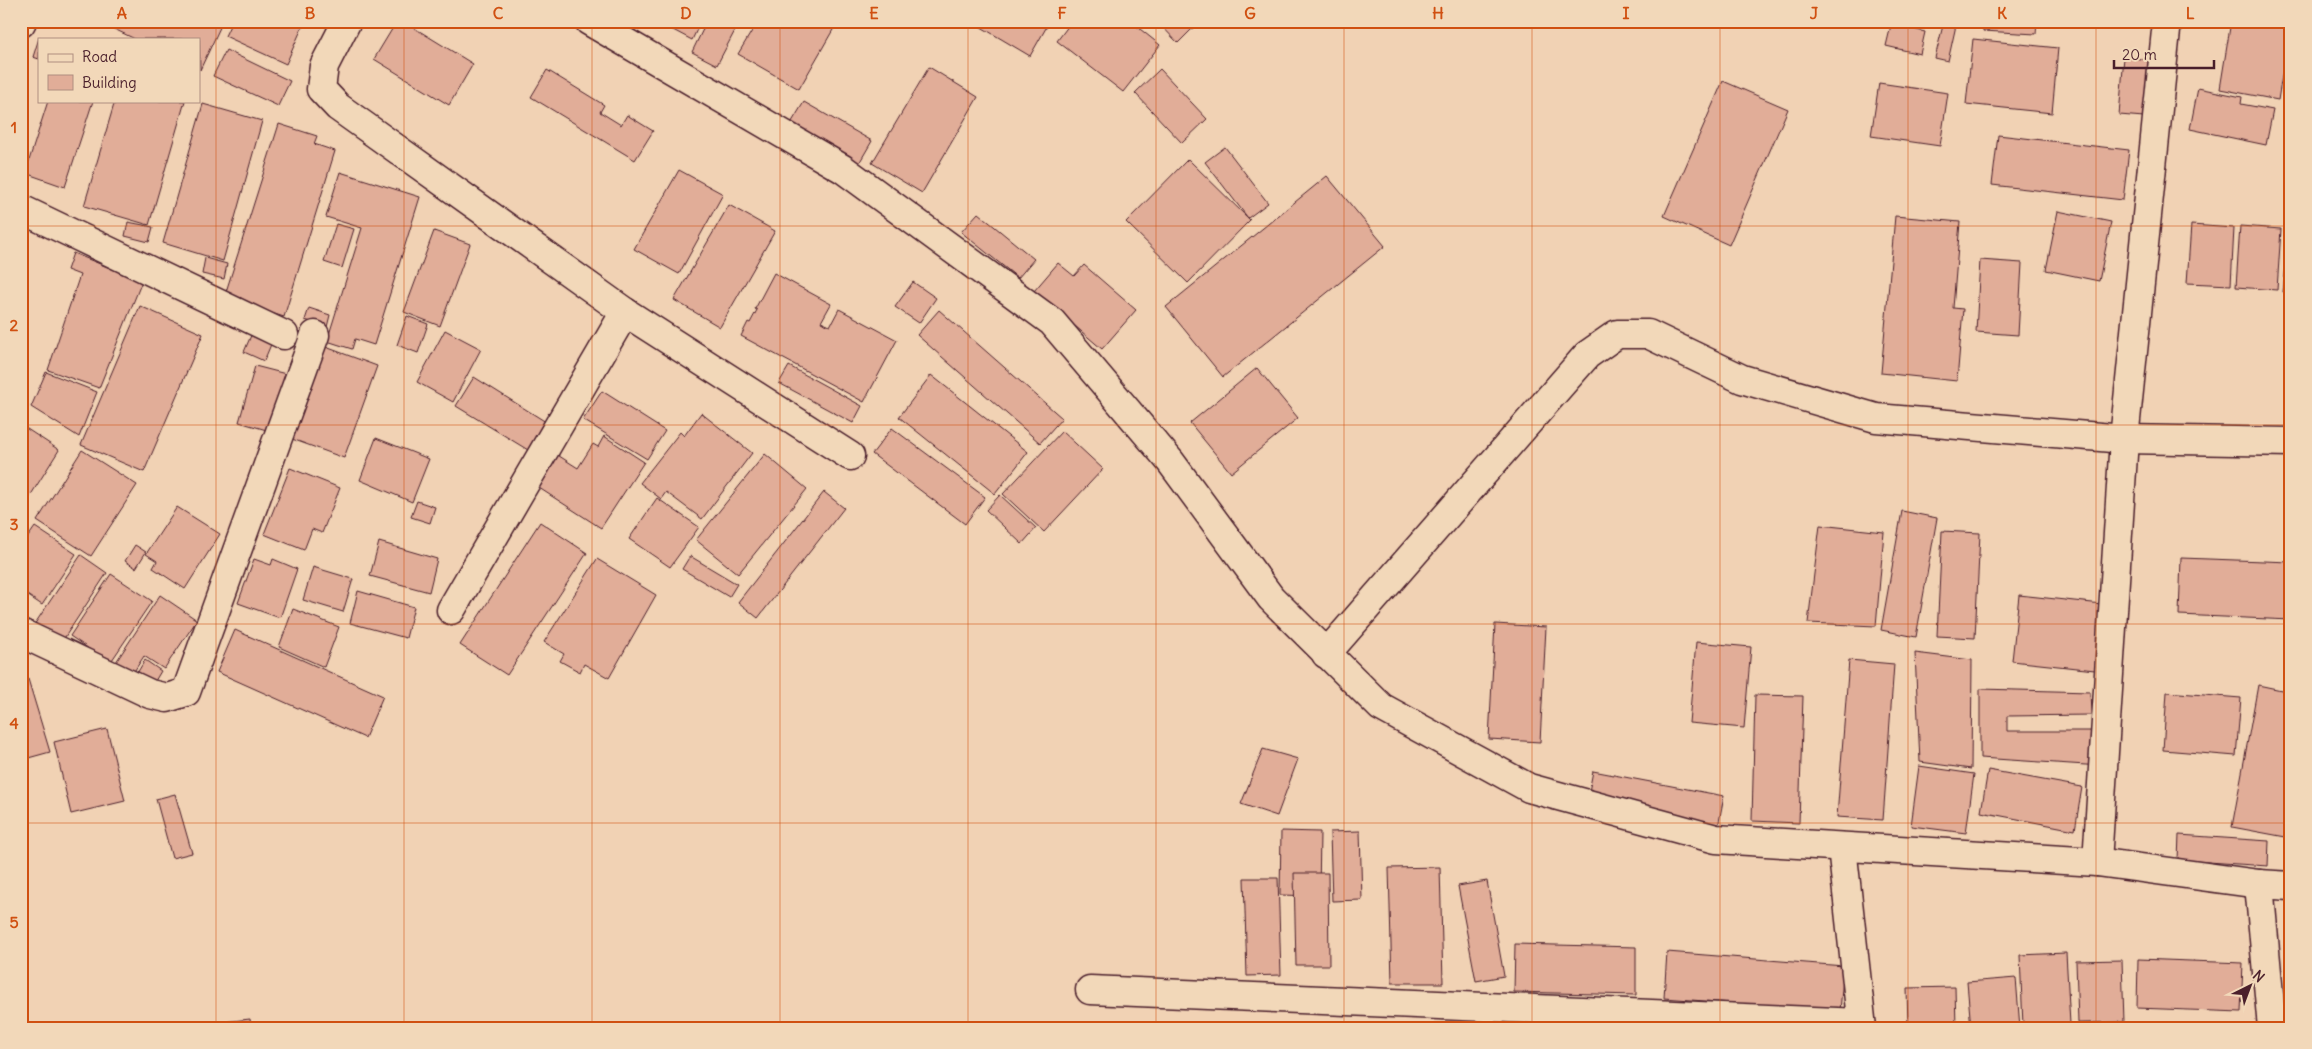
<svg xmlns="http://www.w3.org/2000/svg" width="2312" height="1049" viewBox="0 0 2312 1049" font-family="Delius,sans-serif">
<rect width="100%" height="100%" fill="#f1d2b4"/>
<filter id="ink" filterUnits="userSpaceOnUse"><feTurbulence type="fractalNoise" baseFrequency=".02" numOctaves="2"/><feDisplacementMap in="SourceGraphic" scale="10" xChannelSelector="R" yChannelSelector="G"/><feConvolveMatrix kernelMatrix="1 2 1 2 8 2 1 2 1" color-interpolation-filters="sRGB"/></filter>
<g filter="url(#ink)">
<g fill="#e1ad98" stroke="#4a1f2b">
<path d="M113,21H223L200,70L199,39H135L110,27Z"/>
<path d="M232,21H305L286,64L225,36Z"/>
<path d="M397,21H403L473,64L449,105L374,59Z"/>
<path d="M656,21H701L692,40Z"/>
<path d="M707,21H740L717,65L692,52Z"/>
<path d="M758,21H838L799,89L738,54Z"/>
<path d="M971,21H1050L1030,56Z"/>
<path d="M1072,21H1130L1160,45L1123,92L1057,41Z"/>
<path d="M1157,21H1198L1199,22L1178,43Z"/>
<path d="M1892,21H1906L1905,27L1925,32L1920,54L1886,46Z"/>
<path d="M1944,21H1957L1948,61L1935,58Z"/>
<path d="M1983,21H2037L2036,34L1983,31Z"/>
<path d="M2231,21H2291L2278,100L2220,89Z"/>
<path d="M39,38L42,39H39V59L33,57Z"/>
<path d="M1973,39L2058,48L2052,113L1966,104Z"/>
<path d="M226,50L290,81L278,106L213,76Z"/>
<path d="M2124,57L2150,60L2144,117L2119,115Z"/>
<path d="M929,67L978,97L922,193L872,163Z"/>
<path d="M1160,69L1207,119L1182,143L1135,93Z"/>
<path d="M547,70L604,105L600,112L621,125L627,115L653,131L635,160L531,97Z"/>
<path d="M1723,81L1788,109L1729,245L1664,216Z"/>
<path d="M1879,83L1948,93L1940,146L1871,136Z"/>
<path d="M2198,88L2242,97L2241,104L2273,110L2266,145L2190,129Z"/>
<path d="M48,101H93L65,187L25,173Z"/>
<path d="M115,101H185L149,225L84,206Z"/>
<path d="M804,102L872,141L858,165L790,125Z"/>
<path d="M203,104L262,121L223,261L163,243Z"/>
<path d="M279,124L317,136L314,144L335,151L284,317L224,298Z"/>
<path d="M1998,135L2129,150L2123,200L1992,185Z"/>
<path d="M1225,147L1268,203L1248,218L1205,162Z"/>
<path d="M1188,159L1250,220L1188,283L1126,222Z"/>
<path d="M679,170L723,194L679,274L634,249Z"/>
<path d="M340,172L420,197L374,345L355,339L352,349L327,341L362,228L326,217Z"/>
<path d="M1327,176L1385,246L1223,377L1166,307Z"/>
<path d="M729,205L775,231L720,327L674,300Z"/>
<path d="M2058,211L2111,222L2099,281L2046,270Z"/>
<path d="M978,213L1034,259L1018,278L961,232Z"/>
<path d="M1895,216L1960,222L1953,308L1963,309L1957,381L1881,373Z"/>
<path d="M128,222L153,227L149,242L125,236Z"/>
<path d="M336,224L354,229L342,268L324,262Z"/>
<path d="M2191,225L2234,228L2231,285L2187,283Z"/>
<path d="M2240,226L2281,229L2277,290L2236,287Z"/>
<path d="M2290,230L2291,231V293L2283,292Z"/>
<path d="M434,231L470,244L440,326L404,312Z"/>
<path d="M73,253L142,281L99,388L48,370L80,275L67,270Z"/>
<path d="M205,258L227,264L224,279L202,274Z"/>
<path d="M1980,260L2022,263L2018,335L1976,332Z"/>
<path d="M1058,263L1074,276L1084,265L1136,310L1102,349L1034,291Z"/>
<path d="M774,273L831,304L821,322L830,326L839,309L897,340L864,402L741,336L748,322L750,323L757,310L755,309Z"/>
<path d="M913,282L936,298L919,323L895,307Z"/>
<path d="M140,306L203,334L144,472L81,445Z"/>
<path d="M309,308L330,315L327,327L305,320Z"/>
<path d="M939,310L1062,418L1040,443L917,335Z"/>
<path d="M407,316L428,324L418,353L397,345Z"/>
<path d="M445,330L481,349L453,402L417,382Z"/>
<path d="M252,333L272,342L264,361L244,352Z"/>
<path d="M323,346L377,366L344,458L292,439Z"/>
<path d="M255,366L286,374L270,431L239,422Z"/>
<path d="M789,366L862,406L853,423L779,383Z"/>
<path d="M1257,368L1298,418L1231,473L1190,423Z"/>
<path d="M46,372L97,392L79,437L31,407Z"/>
<path d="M931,375L1028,452L995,494L899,417Z"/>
<path d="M474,377L546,422L528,450L456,406Z"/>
<path d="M602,391L665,431L647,459L583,420Z"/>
<path d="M701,413L752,453L702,519L666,492L661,499L640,483L680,432L684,436Z"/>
<path d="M21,425L59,450L22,509L21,508Z"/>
<path d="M892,428L985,497L965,524L872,454Z"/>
<path d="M1062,431L1103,469L1044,532L1003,494Z"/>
<path d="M604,436L644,462L601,528L536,486L556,454L578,468L593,444L598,447Z"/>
<path d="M376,438L429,459L412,502L360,480Z"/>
<path d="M82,450L137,485L91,556L37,521Z"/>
<path d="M765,454L807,489L738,574L696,540Z"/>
<path d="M290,468L340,488L322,533L312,529L304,550L264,534Z"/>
<path d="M824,492L844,508L758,618L738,602Z"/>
<path d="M1000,495L1036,528L1022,544L986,510Z"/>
<path d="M657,498L699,527L670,567L629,539Z"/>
<path d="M417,501L435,507L430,523L411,517Z"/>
<path d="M177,507L220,534L185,589L153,568L157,561L146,554Z"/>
<path d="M1902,511L1937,518L1916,637L1881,630Z"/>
<path d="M540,522L587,553L507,675L460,645Z"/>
<path d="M1820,525L1884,532L1876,626L1808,623Z"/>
<path d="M35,527L76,554L42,605L21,591V547Z"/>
<path d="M1942,531L1980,533L1975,638L1937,636Z"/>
<path d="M379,542L437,559L429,592L370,576Z"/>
<path d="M135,545L146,552L136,568L125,561Z"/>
<path d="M81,555L107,573L61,643L34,625Z"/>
<path d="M690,556L737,584L729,597L682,569Z"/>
<path d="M2181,558L2291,562V620L2179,615Z"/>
<path d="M254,559L271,565L273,559L297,569L280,618L238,603Z"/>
<path d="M597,559L656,595L609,678L584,664L580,672L560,661L564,654L544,642Z"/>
<path d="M313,567L353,579L343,612L303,600Z"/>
<path d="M111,574L152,601L110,663L70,636Z"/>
<path d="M358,591L414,607L406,638L350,623Z"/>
<path d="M160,595L197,620L164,669L144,656L133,673L116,662Z"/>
<path d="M2019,595L2111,605L2104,671L2012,661Z"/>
<path d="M293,609L339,627L324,667L279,647Z"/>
<path d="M1495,624L1546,627L1540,742L1489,739Z"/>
<path d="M235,630L383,696L365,738L217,672Z"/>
<path d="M1696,642L1751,647L1744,728L1689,723Z"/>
<path d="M1915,653L1972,660L1971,769L1920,762Z"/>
<path d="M145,660L161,671L152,686L136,675Z"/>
<path d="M1849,660L1894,664L1883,820L1837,817Z"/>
<path d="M28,679L50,752L21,760V681Z"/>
<path d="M2258,685L2291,692V838L2232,827Z"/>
<path d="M1980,689L2090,692L2091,715L2007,716V731H2099L2101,766L1980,758Z"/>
<path d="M2167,692L2241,698L2236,756L2163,750Z"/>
<path d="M1755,695L1803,696L1799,823L1752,821Z"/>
<path d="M107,729L125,801L71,814L54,742Z"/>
<path d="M1263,749L1298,759L1277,816L1241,804Z"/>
<path d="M1919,766L1974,774L1966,833L1911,826Z"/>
<path d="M1988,770L2082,787L2075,830L1981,812Z"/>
<path d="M1593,771L1724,796L1718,827L1587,802Z"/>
<path d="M175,794L192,853L172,858L156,799Z"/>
<path d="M1281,831L1320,832L1319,896L1280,895Z"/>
<path d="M1360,831L1362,900L1332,901L1330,832Z"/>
<path d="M2179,835L2269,841L2268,866L2178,860Z"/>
<path d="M1440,867L1443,983H1392L1389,868Z"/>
<path d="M1294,873H1328L1329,965H1296Z"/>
<path d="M1244,878H1278L1281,975L1247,976Z"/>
<path d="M1487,881L1504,976L1476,981L1458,886Z"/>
<path d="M1515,944L1636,947V995L1514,992Z"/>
<path d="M1667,952L1844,966L1840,1011L1664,998Z"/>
<path d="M2066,953L2070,1024L2023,1026L2020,955Z"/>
<path d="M2138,959L2243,963L2241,1012L2137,1008Z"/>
<path d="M2122,960L2124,1022L2078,1023L2076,961Z"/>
<path d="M2016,978L2020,1028H1971L1967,982Z"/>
<path d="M1955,987L1956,1028H1908L1907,988Z"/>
<path d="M250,1019L251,1028H214V1023Z"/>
<path d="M617,1024L681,1027V1028H617Z"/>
<path d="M751,1025L788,1028H751Z"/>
</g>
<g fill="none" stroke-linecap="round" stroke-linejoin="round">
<defs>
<g id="minor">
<path d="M347,21L324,66L321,89L338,107L625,312L850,456"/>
<path d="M589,21L843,169L1052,322L1170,461L1271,598L1381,707L1529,788L1716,839L2097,862L2259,884L2291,886"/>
<path d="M21,23L22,21"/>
<path d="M21,209L284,335"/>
<path d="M451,610L625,312"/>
<path d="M21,633L150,694L167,698L186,692L315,335"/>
<path d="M1326,654L1587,355L1617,334H1648L1742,379L1876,418L2124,439L2291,442"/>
<path d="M1842,847L1862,1028"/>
<path d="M2097,862L2124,439L2167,21"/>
<path d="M2259,884L2272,1028"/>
<path d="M1090,990L1861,1023"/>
</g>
</defs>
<use href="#minor" stroke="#4a1f2b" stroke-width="31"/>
<use href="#minor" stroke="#f2d8b9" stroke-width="28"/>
</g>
</g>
<path fill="none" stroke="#d05011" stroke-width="1" stroke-opacity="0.55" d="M216,21V1028M404,21V1028M592,21V1028M780,21V1028M968,21V1028M1156,21V1028M1344,21V1028M1532,21V1028M1720,21V1028M1908,21V1028M2096,21V1028M21,226H2291M21,425H2291M21,624H2291M21,823H2291"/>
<rect width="2312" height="1049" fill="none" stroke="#f2d8b9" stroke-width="55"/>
<rect x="38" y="38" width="162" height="65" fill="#f2d8b9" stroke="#af8e80"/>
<rect x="48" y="54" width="25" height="8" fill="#f2d8b9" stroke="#af8e80"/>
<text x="82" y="62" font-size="15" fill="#4a1f2b">Road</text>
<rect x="48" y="75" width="25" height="15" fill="#e1ad98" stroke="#af8e80"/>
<text x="82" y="88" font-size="15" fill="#4a1f2b">Building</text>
<g transform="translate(2250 986) rotate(42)" stroke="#f2d8b9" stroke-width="4" paint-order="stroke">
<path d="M0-4L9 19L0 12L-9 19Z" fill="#4a1f2b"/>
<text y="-8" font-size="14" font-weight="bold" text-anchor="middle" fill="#4a1f2b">N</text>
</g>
<path d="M2114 60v8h100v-8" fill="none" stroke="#4a1f2b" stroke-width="2.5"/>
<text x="2122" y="60" font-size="15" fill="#4a1f2b" stroke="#f2d8b9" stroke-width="4" paint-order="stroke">20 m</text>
<rect x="28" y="28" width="2256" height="994" fill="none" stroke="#d05011" stroke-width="2"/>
<g font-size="16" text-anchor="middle" font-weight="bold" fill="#d05011">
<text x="122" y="19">A</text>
<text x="310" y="19">B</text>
<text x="498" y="19">C</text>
<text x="686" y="19">D</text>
<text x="874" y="19">E</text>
<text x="1062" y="19">F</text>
<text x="1250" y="19">G</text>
<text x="1438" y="19">H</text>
<text x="1626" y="19">I</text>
<text x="1814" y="19">J</text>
<text x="2002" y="19">K</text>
<text x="2190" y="19">L</text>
<text x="14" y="133">1</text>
<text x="14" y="331">2</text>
<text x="14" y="530">3</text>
<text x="14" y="729">4</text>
<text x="14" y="928">5</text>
</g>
</svg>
